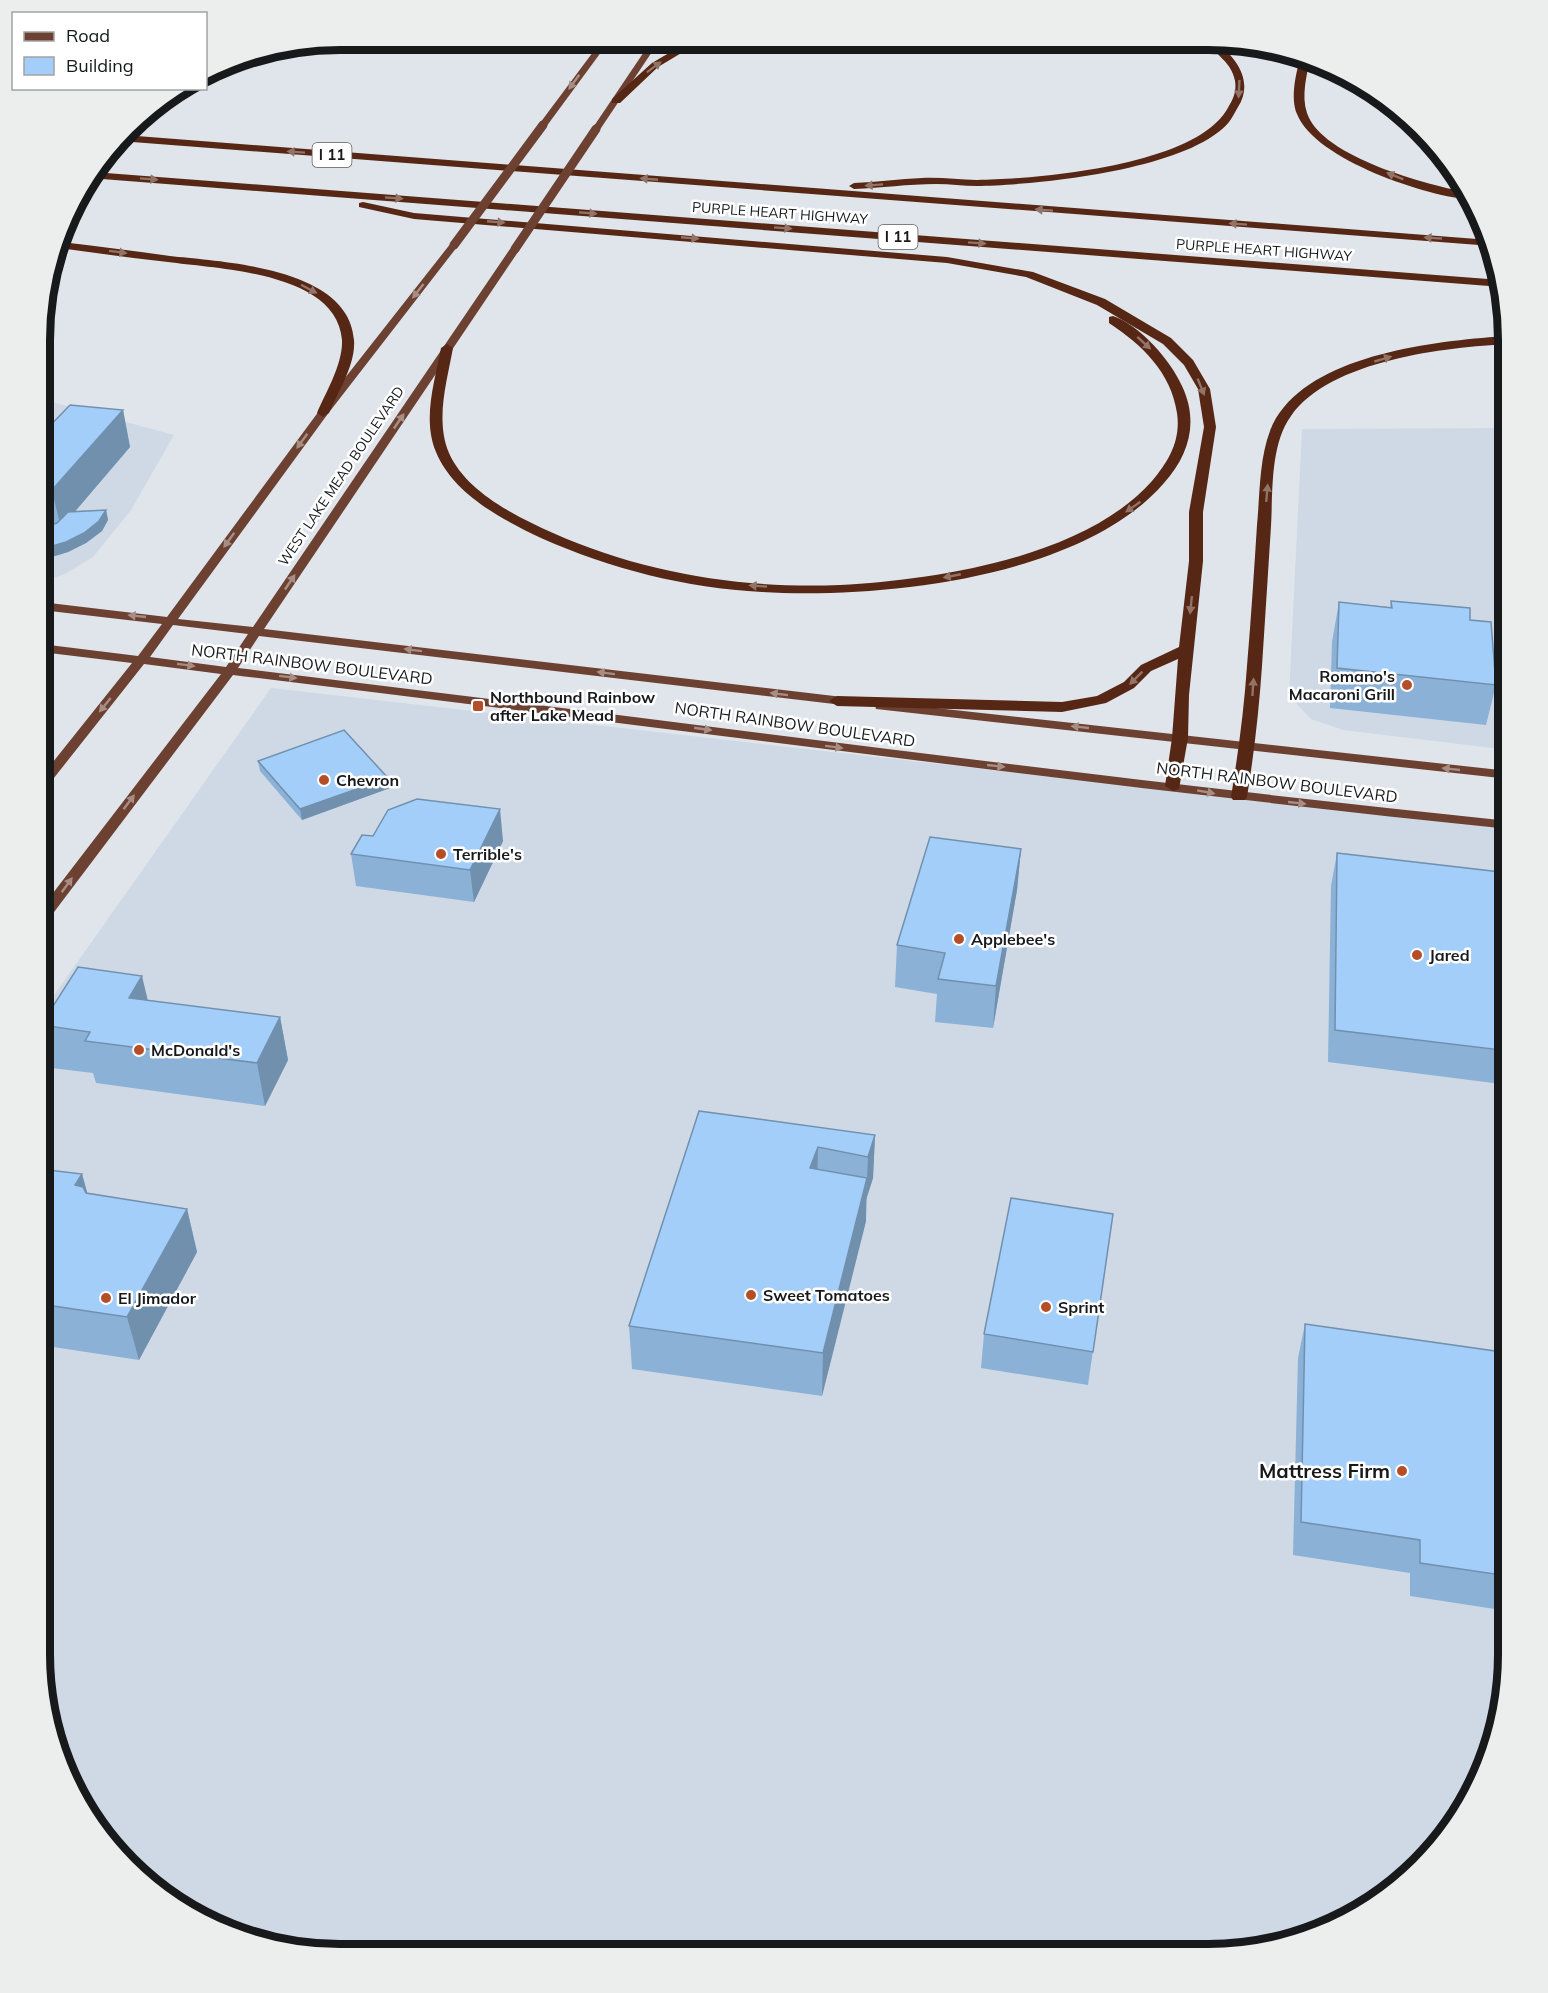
<svg xmlns="http://www.w3.org/2000/svg" width="1548" height="1993" viewBox="0 0 1548 1993" font-family="Mulish,sans-serif">
<rect width="100%" height="100%" fill="#dfe5eb"/>
<g fill="#ced9e5">
<path d="M41,399L174,435L131,510L93,557L63,575L41,581Z"/>
<path d="M1509,428V750L1343,730L1311,719L1289,696L1302,429Z"/>
<path d="M271,688L1509,829L1508,1673L1493,1750L1459,1820L1421,1866L1359,1914L1287,1944L1228,1953H319L243,1938L173,1904L114,1852L79,1804L49,1732L39,1654L40,1015Z"/>
</g>
<g fill="none" stroke-linecap="round" stroke-linejoin="round">
<g fill="#6c4132" fill-rule="evenodd">
<path d="M602,40H610L546,127H540V123Z"/>
<path d="M652,40H660L599,131H593L592,129Z"/>
<path d="M454,242L459,245L457,247L327,415L178,619L253,627L510,249L515,246L520,249L264,629L851,698L857,702L851,706L259,636L238,668C661,719 1084,777 1509,821V829C1083,785 658,726 233,675L45,924L40,925V910L221,674L144,664L46,788L41,789V777L132,663L41,652V644L138,656L162,624L41,610V602L167,617L319,411L451,243ZM173,625L248,634L226,667L150,657Z"/>
<path d="M881,702L1509,771V779L876,709L875,706Z"/>
</g>
<g fill="#572715" fill-rule="evenodd">
<path d="M691,40H703L658,67L620,103H612V99L652,63Z"/>
<path d="M1207,41L1216,42C1237,58 1254,82 1238,107C1235,112 1232,118 1229,122C1189,170 1037,185 977,186C963,186 950,184 936,184C908,184 881,188 854,189L849,186L854,183C877,182 900,179 922,178C941,177 959,180 977,180C1038,179 1191,166 1226,111C1232,101 1237,93 1235,81C1232,62 1215,55 1207,41Z"/>
<path d="M1301,56L1310,58C1307,75 1301,95 1307,113C1321,157 1430,186 1471,193L1473,200C1428,197 1315,160 1297,114C1290,98 1296,72 1301,56Z"/>
<path d="M124,135L1490,240L1492,246L119,141Z"/>
<path d="M93,172L1501,280L1502,287L89,178Z"/>
<path d="M363,202L414,213L947,257L1033,272L1105,299L1171,338L1193,360L1210,389L1216,427L1203,512V561L1189,695L1188,738L1179,789L1173,791L1165,786L1172,738L1178,659L1151,671L1134,688L1106,703L1062,712L837,706L829,701L837,696L1062,702L1097,696L1124,682L1141,665L1179,647L1189,561V512L1204,427L1198,389L1184,365L1163,344L1097,305L1026,277L947,263L414,219L359,207V203Z"/>
<path d="M61,242C98,246 134,251 170,256C223,262 349,267 354,340C356,364 338,392 329,413L323,417L317,413C326,392 343,364 342,340C337,272 218,269 168,262C132,258 95,253 59,248Z"/>
<path d="M1113,316C1140,325 1171,361 1182,386C1199,422 1189,455 1164,483C1082,578 881,599 762,592C686,588 611,569 541,538C503,520 453,494 436,452C422,419 435,381 441,348L447,344L453,348C447,381 435,420 449,453C466,492 517,517 553,533C643,573 742,589 840,585C937,580 1085,557 1152,481C1169,461 1181,440 1177,413C1171,372 1142,345 1109,323V317Z"/>
<path d="M1509,336V344C1446,347 1330,360 1291,416C1270,445 1273,491 1271,526C1268,573 1265,620 1262,666C1259,710 1254,754 1247,797L1245,800H1233L1231,797C1238,754 1244,710 1247,666C1251,619 1254,572 1257,525C1260,494 1259,460 1270,431C1273,422 1278,414 1284,407C1330,352 1442,340 1509,336Z"/>
</g>
<g stroke="#6c4132" stroke-width="9">
<path d="M454,245L543,125"/>
<path d="M515,249L596,129"/>
</g>
</g>
<g fill="#8bb1d6">
<path d="M123,410L130,447L75,511L106,510L108,520L102,531L86,543L68,552L45,559L41,551V528L47,526H41V435Z"/>
<path d="M1391,601L1470,620L1496,685L1486,725L1330,708L1332,642L1339,602L1390,607Z"/>
<path d="M258,761L390,788L302,820L260,771Z"/>
<path d="M373,836L503,841L474,902L356,886L351,854Z"/>
<path d="M1021,849L1017,890L993,1028L935,1022L937,994L895,987L897,945Z"/>
<path d="M1337,853L1509,873V1085L1328,1062L1331,886Z"/>
<path d="M148,1000L280,1017L288,1060L265,1106L96,1083L93,1073L52,1068L41,1025Z"/>
<path d="M699,1111L875,1135L873,1178L866,1200V1221L822,1396L632,1369L629,1326Z"/>
<path d="M40,1169L82,1174L87,1193L187,1209L197,1252L139,1360L40,1345Z"/>
<path d="M1113,1214L1088,1385L981,1368L984,1334Z"/>
<path d="M1305,1324L1509,1353L1508,1611L1410,1596V1573L1293,1555L1298,1358Z"/>
</g>
<g fill="#7190ae">
<path d="M123,410L130,447L61,528L52,490Z"/>
<path d="M106,510L108,520L102,531L86,543L68,552L45,559L42,549Z"/>
<path d="M388,778L390,788L302,820L300,809Z"/>
<path d="M500,809L503,841L474,902L470,870Z"/>
<path d="M1021,849L1017,890L993,1028L996,986Z"/>
<path d="M142,976L152,1018L129,998Z"/>
<path d="M280,1017L288,1060L265,1106L257,1063Z"/>
<path d="M875,1135L873,1178L866,1200L868,1157Z"/>
<path d="M818,1147L817,1190L810,1168Z"/>
<path d="M82,1174L94,1217L75,1185Z"/>
<path d="M867,1178L866,1221L822,1396L823,1353Z"/>
<path d="M187,1209L197,1252L139,1360L127,1317Z"/>
</g>
<g fill="#a2cef9" stroke="#7190ae" stroke-width="1.5">
<path d="M70,405L123,410L52,490L41,489V435Z"/>
<path d="M106,510L99,521L84,533L66,542L42,549L41,546V528L57,523L68,512Z"/>
<path d="M1391,601L1470,608V620L1491,622L1496,685L1337,668L1339,602L1392,608Z"/>
<path d="M344,730L388,778L300,809L258,761Z"/>
<path d="M417,799L500,809L470,870L351,854L362,835L373,836L388,810Z"/>
<path d="M930,837L1021,849L996,986L938,979L945,953L897,945Z"/>
<path d="M1337,853L1509,873V1051L1335,1030Z"/>
<path d="M78,967L142,976L129,998L280,1017L257,1063L85,1041L90,1032L41,1025Z"/>
<path d="M699,1111L875,1135L868,1157L818,1147L810,1168L867,1178L823,1353L629,1326Z"/>
<path d="M40,1169L82,1174L75,1185L83,1187L86,1193L187,1209L127,1317L40,1304Z"/>
<path d="M1011,1198L1113,1214L1093,1352L984,1334Z"/>
<path d="M1305,1324L1509,1353L1508,1576L1420,1563V1540L1301,1522Z"/>
</g>
<defs><path id="oneway-solid" d="M-6-.8H1V-3.2L6.5 0L1 3.2V.8H-6Z" transform="scale(1.5)"/></defs>
<g fill="#927367">
<use href="#oneway-solid" transform="translate(654 67) rotate(-37)"/>
<use href="#oneway-solid" transform="translate(1239 89) rotate(93)"/>
<use href="#oneway-solid" transform="translate(296 152) rotate(-176)"/>
<use href="#oneway-solid" transform="translate(1395 176) rotate(-158)"/>
<use href="#oneway-solid" transform="translate(149 179) rotate(4)"/>
<use href="#oneway-solid" transform="translate(649 179) rotate(-175)"/>
<use href="#oneway-solid" transform="translate(874 185) rotate(176)"/>
<use href="#oneway-solid" transform="translate(394 198) rotate(4)"/>
<use href="#oneway-solid" transform="translate(1044 210) rotate(-176)"/>
<use href="#oneway-solid" transform="translate(588 213) rotate(4)"/>
<use href="#oneway-solid" transform="translate(496 222) rotate(5)"/>
<use href="#oneway-solid" transform="translate(1238 224) rotate(-176)"/>
<use href="#oneway-solid" transform="translate(783 228) rotate(4)"/>
<use href="#oneway-solid" transform="translate(690 238) rotate(5)"/>
<use href="#oneway-solid" transform="translate(1433 238) rotate(-176)"/>
<use href="#oneway-solid" transform="translate(977 243) rotate(4)"/>
<use href="#oneway-solid" transform="translate(118 252) rotate(7)"/>
<use href="#oneway-solid" transform="translate(309 289) rotate(28)"/>
<use href="#oneway-solid" transform="translate(1144 343) rotate(42)"/>
<use href="#oneway-solid" transform="translate(1383 359) rotate(-16)"/>
<use href="#oneway-solid" transform="translate(1201 387) rotate(68)"/>
<use href="#oneway-solid" transform="translate(1267 493) rotate(-85)"/>
<use href="#oneway-solid" transform="translate(1133 507) rotate(145)"/>
<use href="#oneway-solid" transform="translate(952 576) rotate(169)"/>
<use href="#oneway-solid" transform="translate(758 586) rotate(-176)"/>
<use href="#oneway-solid" transform="translate(1191 605) rotate(96)"/>
<use href="#oneway-solid" transform="translate(1136 678) rotate(135)"/>
<use href="#oneway-solid" transform="translate(1253 687) rotate(-86)"/>
</g>
<g fill="#a78d84">
<use href="#oneway-solid" transform="translate(574 82) rotate(126)"/>
<use href="#oneway-solid" transform="translate(418 291) rotate(128)"/>
<use href="#oneway-solid" transform="translate(399 421) rotate(-56)"/>
<use href="#oneway-solid" transform="translate(302 441) rotate(126)"/>
<use href="#oneway-solid" transform="translate(229 540) rotate(126)"/>
<use href="#oneway-solid" transform="translate(290 582) rotate(-56)"/>
<use href="#oneway-solid" transform="translate(137 616) rotate(-174)"/>
<use href="#oneway-solid" transform="translate(413 650) rotate(-173)"/>
<use href="#oneway-solid" transform="translate(186 665) rotate(7)"/>
<use href="#oneway-solid" transform="translate(606 673) rotate(-173)"/>
<use href="#oneway-solid" transform="translate(288 677) rotate(7)"/>
<use href="#oneway-solid" transform="translate(779 694) rotate(-173)"/>
<use href="#oneway-solid" transform="translate(105 705) rotate(129)"/>
<use href="#oneway-solid" transform="translate(1080 727) rotate(-174)"/>
<use href="#oneway-solid" transform="translate(703 729) rotate(8)"/>
<use href="#oneway-solid" transform="translate(834 747) rotate(7)"/>
<use href="#oneway-solid" transform="translate(996 766) rotate(6)"/>
<use href="#oneway-solid" transform="translate(1451 769) rotate(-174)"/>
<use href="#oneway-solid" transform="translate(1206 792) rotate(10)"/>
<use href="#oneway-solid" transform="translate(129 802) rotate(-53)"/>
<use href="#oneway-solid" transform="translate(1297 803) rotate(6)"/>
<use href="#oneway-solid" transform="translate(67 885) rotate(-54)"/>
</g>
<g fill="#b54e28" stroke="#fff" stroke-width="2">
<circle cx="1407" cy="685" r="6"/>
<rect x="472" y="700" width="12" height="12" rx="3"/>
<circle cx="324" cy="780" r="6"/>
<circle cx="441" cy="854" r="6"/>
<circle cx="959" cy="939" r="6"/>
<circle cx="1417" cy="955" r="6"/>
<circle cx="139" cy="1050" r="6"/>
<circle cx="751" cy="1295" r="6"/>
<circle cx="106" cy="1298" r="6"/>
<circle cx="1046" cy="1307" r="6"/>
<circle cx="1402" cy="1471" r="6"/>
</g>
<g text-anchor="middle" stroke-width="5" stroke-linejoin="round" paint-order="stroke">
<g font-size="14" fill="#17191b" stroke="#fff">
<text transform="translate(780 213) rotate(4)" y="5">PURPLE HEART HIGHWAY</text>
<text transform="translate(1264 250) rotate(4)" y="5">PURPLE HEART HIGHWAY</text>
<text transform="translate(341 476) rotate(-56)" y="5">WEST LAKE MEAD BOULEVARD</text>
</g>
<g fill="#fff" stroke="#5d5e5f" stroke-width="1.5">
<rect x="312.5" y="143" width="39" height="24" rx="4.5"/>
<rect x="878.5" y="225" width="39" height="24" rx="4.5"/>
</g>
<g font-size="15" font-weight="bold" fill="#17191b">
<text x="332" y="160">I 11</text>
<text x="898" y="242">I 11</text>
</g>
<g font-size="16" fill="#17191b" stroke="#fff">
<text transform="translate(312 664) rotate(7)" y="6">NORTH RAINBOW BOULEVARD</text>
<text transform="translate(795 724) rotate(8)" y="6">NORTH RAINBOW BOULEVARD</text>
<text transform="translate(1277 782) rotate(7)" y="6">NORTH RAINBOW BOULEVARD</text>
</g>
<g font-size="16" font-weight="bold" fill="#17191b" stroke="#fff" text-anchor="start">
<text x="1395" y="682" text-anchor="end">Romano's<tspan x="1395" dy="18">Macaroni Grill</tspan></text>
<text x="490" y="703">Northbound Rainbow<tspan x="490" dy="18">after Lake Mead</tspan></text>
<text x="336" y="786">Chevron</text>
<text x="453" y="860">Terrible's</text>
<text x="971" y="945">Applebee's</text>
<text x="1429" y="961">Jared</text>
<text x="151" y="1056">McDonald's</text>
<text x="763" y="1301">Sweet Tomatoes</text>
<text x="118" y="1304">El Jimador</text>
<text x="1058" y="1313">Sprint</text>
</g>
<g font-size="20" font-weight="bold" fill="#17191b" stroke="#fff" text-anchor="end">
<text x="1390" y="1478">Mattress Firm</text>
</g>
</g>
<path d="M0 0H1548V1993H0ZM340 50H1208A290 290 0 0 1 1498 340V1654A290 290 0 0 1 1208 1944H340A290 290 0 0 1 50 1654V340A290 290 0 0 1 340 50Z" fill="#eceded" fill-rule="evenodd"/>
<path fill="none" stroke="#17191b" stroke-width="8" d="M340 50H1208A290 290 0 0 1 1498 340V1654A290 290 0 0 1 1208 1944H340A290 290 0 0 1 50 1654V340A290 290 0 0 1 340 50Z"/>
<rect x="12" y="12" width="195" height="78" fill="#ffffff" stroke="#a2a3a4" stroke-width="1.5"/>
<rect x="24" y="32" width="30" height="9" fill="#6c4132" stroke="#a2a3a4" stroke-width="1.5"/>
<text x="66" y="42" font-size="18" fill="#17191b">Road</text>
<rect x="24" y="57" width="30" height="18" fill="#a2cef9" stroke="#a2a3a4" stroke-width="1.5"/>
<text x="66" y="72" font-size="18" fill="#17191b">Building</text>
</svg>
